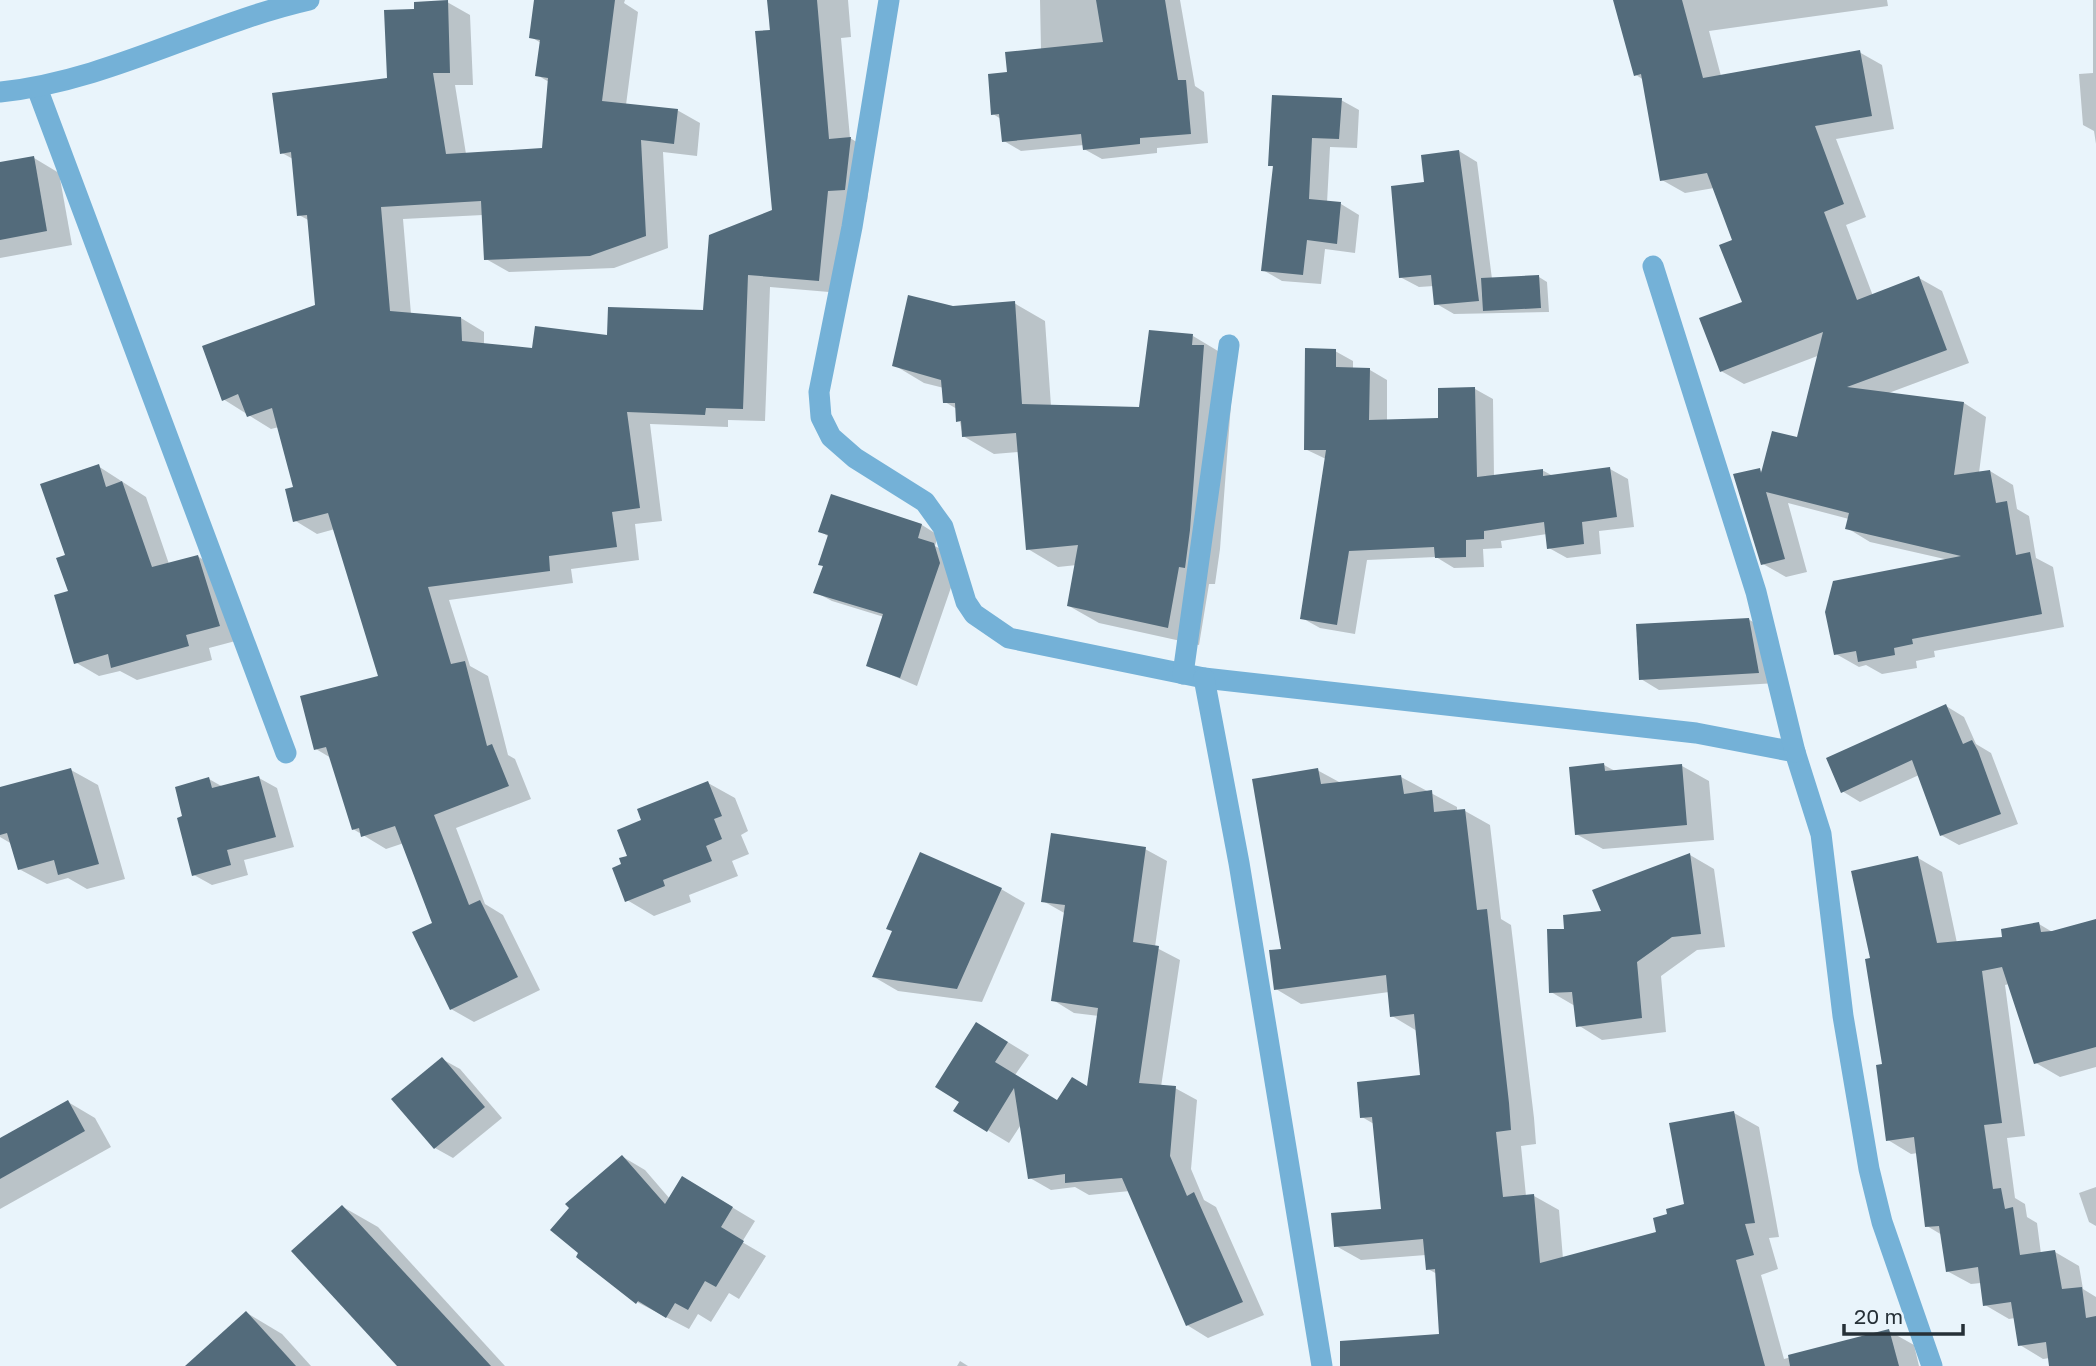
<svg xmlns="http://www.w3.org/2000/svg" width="2096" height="1366" viewBox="0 0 2096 1366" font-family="'Golos Text',sans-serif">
<rect width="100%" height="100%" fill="#e9f4fb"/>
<g fill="#0003">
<path d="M536,0H625L624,3L638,12L626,105L677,110L700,123L697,156L663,152L668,248L614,268L509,272L486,259L483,215L403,219L411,314L461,318L484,332V345L533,350L609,337L705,312L774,211L769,0H848L851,37L841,38L850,138L873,152L867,202L851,204L841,293L770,287L765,421L728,420V427L650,424L662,521L635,524L639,560L571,569L573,583L449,600L470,666L488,676L508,755L515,759L531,799L456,828L485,904L503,915L540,990L474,1022L451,1009L434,924L404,843L386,849L353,829L331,758L316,749L380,678L335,529L317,534L294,520L295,488L279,427L271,429L223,399L317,306L310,221L299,215L293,159L282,153L389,80L415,10L447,2L470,15L473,85H455L466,154L544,150L549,82L537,75L541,43L531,37Z"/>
<path d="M1040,0H1180L1195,86L1204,92L1208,143L1157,148V153L1102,159L1084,149V145L1021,151L1004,141L1001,119L993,114L1009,74L1041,50Z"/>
<path d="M1615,0H1887L1888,6L1709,31L1721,76L1859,52L1882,65L1894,129L1836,139L1866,217L1846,225L1873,296L1919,278L1942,291L1969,363L1886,394L1964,403L1986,417L1979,473L1990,471L2013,485L2017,509L2029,516L2036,558L2053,567L2064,627L1934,651L1935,657L1916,661L1917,668L1882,674L1866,665L1859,667L1836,654L1949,560L1870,542L1847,528L1849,519L1788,503L1807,572L1786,577L1763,564L1759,470L1763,472L1799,439L1820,355L1744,384L1721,371L1744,303L1735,241L1714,188L1685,193L1662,180L1644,80L1636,75Z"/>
<path d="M2093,0H2096V144L2094,131L2083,125L2079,74L2093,73Z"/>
<path d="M1341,100L1359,110L1357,148L1330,147L1327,203L1341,204L1359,215L1355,253L1325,249L1321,284L1282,281L1263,270L1274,167L1270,165Z"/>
<path d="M1459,151L1477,162L1492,279L1539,277L1547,282L1549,312L1454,314L1435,303L1434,286L1419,287L1400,277L1426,183Z"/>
<path d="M34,158L59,173L72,245L0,258V164Z"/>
<path d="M1014,303L1045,321L1051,406L1141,408L1193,336L1223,354L1234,365L1220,549L1215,584H1209L1199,645L1099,623L1069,606L1077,565L1058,567L1028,549L1019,452L994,454L963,436L957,409L945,402L944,388L924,383L894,365L953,308Z"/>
<path d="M1335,351L1353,361V370H1370L1387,380V421L1440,419L1475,389L1493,399L1494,477L1542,470L1553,476L1610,469L1628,479L1634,527L1599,531L1601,554L1567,558L1549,548L1547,534L1501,541L1502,548L1483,549L1484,567L1454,568L1436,557L1367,560L1355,634L1320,628L1302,618L1326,459L1305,449Z"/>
<path d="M98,466L146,497L169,564L197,556L221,570L243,639L209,648L212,660L137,680L120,671L99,676L75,662L67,556Z"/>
<path d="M833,496L922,525L938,535L935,546L951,555L956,573L917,686L868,665L884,617L832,601L815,592L824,566L829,537L820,531Z"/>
<path d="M1748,619L1767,630L1777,683L1659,690L1641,679Z"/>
<path d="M1946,706L1964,717L1976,744L1991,753L2018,824L1959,845L1941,835L1919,775L1860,802L1842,791Z"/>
<path d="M1604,765L1615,771L1682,766L1709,781L1714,840L1603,849L1576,834Z"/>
<path d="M71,770L98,785L125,879L87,889L68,878L47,884L19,869L12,844L0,837V789Z"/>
<path d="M1317,770L1341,783L1401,777L1457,807V811H1465L1490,825L1501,919L1511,925L1534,1118L1536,1144L1521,1146L1526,1196H1534L1559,1210L1563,1259L1659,1234L1669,1215L1686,1205L1734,1113L1759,1127L1779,1237L1769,1238L1778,1269L1761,1275L1784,1359L1889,1331L1914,1345L1919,1366H1388L1441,1336L1437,1274L1428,1269L1426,1255L1361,1260L1336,1246L1383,1210L1374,1124L1362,1117L1422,1076L1417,1031L1392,1016L1389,992L1301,1004L1276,989Z"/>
<path d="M259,778L277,788L294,847L244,860L248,875L212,885L194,875L209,779L223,787Z"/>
<path d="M708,783L735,798L748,831L741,835L749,854L732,861L738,876L689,895L691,902L654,916L627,900L623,864L644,821Z"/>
<path d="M1145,849L1167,861L1155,947L1180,960L1161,1087L1175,1088L1197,1100L1191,1169L1204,1200L1216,1207L1264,1315L1208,1338L1187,1325L1130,1191L1089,1195L1075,1187L1051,1190L1030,1178L1022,1123L1009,1143L956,1111L998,1036L1029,1055L1015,1075L1058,1102L1088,1088L1099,1016L1074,1013L1053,1000L1066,914L1043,901Z"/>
<path d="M1690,855L1714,869L1725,947L1697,950L1661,976L1666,1032L1602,1040L1578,1025L1575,1006L1551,992L1566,930L1604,912Z"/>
<path d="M1918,858L1942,872L1957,943L2004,938L2039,924L2054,933L2096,921V1067L2060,1077L2036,1063L2009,984L2005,985L2025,1136L2007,1138L2015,1198L2025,1204L2027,1217L2037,1223L2041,1254L2055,1252L2079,1266L2083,1289L2096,1297V1366H2051L2050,1358L2043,1359L2020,1345L2015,1318L2009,1319L1985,1305L1981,1283L1971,1284L1947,1271L1942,1235L1927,1226L1918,1153L1911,1154L1888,1140L1884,1066L1872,960Z"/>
<path d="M1001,889L1025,903L982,1002L898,991L874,977L894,932Z"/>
<path d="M442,1059L460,1069L502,1118L453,1158L435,1148Z"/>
<path d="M68,1102L95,1118L111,1147L0,1209V1140Z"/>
<path d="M623,1157L645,1170L670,1199L705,1191L755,1221L742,1242L766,1256L739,1299L729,1293L711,1322L698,1314L689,1329L637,1302Z"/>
<path d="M2096,1187V1226L2089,1222L2079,1193Z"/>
<path d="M343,1207L378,1227L505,1366H399Z"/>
<path d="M247,1313L282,1334L311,1366H194Z"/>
<path d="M960,1361L968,1366H957Z"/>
</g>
<g fill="#536b7b">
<path d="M448,0L450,73H433L446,154L542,148L548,78L535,76L540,40L529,38L534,0H615L602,101L678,109L674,144L641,140L646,236L590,256L484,260L481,201L381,207L390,311L461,317L462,341L532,348L535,326L607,335L608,307L703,310L709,235L772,210L755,31L770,30L767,0H817L829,139L851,137L845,190L828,191L819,281L748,275L743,409L706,408L705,415L627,412L640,508L612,512L617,547L549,556L550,571L428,587L451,664L465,661L487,746L492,744L509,786L434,815L469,905L480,900L518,977L450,1010L412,932L432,923L395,826L361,837L359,828L352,830L326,747L314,750L300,696L378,676L328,513L293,522L285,489L293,487L272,408L247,417L238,394L222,401L202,346L315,305L307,215L297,216L291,152L280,154L272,93L387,78L384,10L414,9V2Z"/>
<path d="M1096,0H1165L1178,80H1186L1191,134L1140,138V144L1083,150L1081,134L1002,142L999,114L991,115L988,74L1007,72L1005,52L1103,42Z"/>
<path d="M1613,0H1682L1703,78L1860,50L1872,116L1815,126L1844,204L1824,212L1857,300L1919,276L1947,350L1847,387L1964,402L1954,475L1990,470L1996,503L2007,501L2016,555L2030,552L2042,614L1912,639L1913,644L1894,648L1895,655L1858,662L1856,651L1834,655L1825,612L1833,581L1961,556L1845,529L1849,513L1766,492L1785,559L1761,565L1733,474L1760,468L1761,473L1772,431L1797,437L1823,332L1720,372L1699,318L1742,302L1719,245L1732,240L1707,173L1660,181L1641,74L1634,76Z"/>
<path d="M1272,95L1342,98L1339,139L1312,138L1309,199L1341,202L1337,244L1307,240L1303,275L1261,271L1273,166H1268Z"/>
<path d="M1459,150L1479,301L1434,305L1431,275L1399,278L1391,186L1424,182L1421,155Z"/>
<path d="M34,156L47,231L0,240V162Z"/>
<path d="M1539,275L1541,308L1483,311L1481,278Z"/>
<path d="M908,295L953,306L1015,301L1022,404L1139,407L1149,330L1193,334L1192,345H1204L1190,530L1185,568L1179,567L1168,628L1067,606L1078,545L1026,550L1016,433L962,437L961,421L956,422L955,403H943L941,380L892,366Z"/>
<path d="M1305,348L1336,349V367L1370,368L1369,420L1438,418V388L1475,387L1477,477L1543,469V476L1610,467L1617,517L1582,522L1584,544L1547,549L1544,522L1484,531V539L1466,540V557L1435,558L1434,547L1349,551L1337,625L1300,619L1326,450H1304Z"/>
<path d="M99,464L106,487L122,481L152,567L198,555L220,626L186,635L189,646L111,668L108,654L74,664L54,595L68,591L56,558L65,555L40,484Z"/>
<path d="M831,494L922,524L918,538L934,543L940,563L900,678L866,666L883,614L813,593L823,566L818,565L828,535L818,532Z"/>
<path d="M1749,618L1759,673L1639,680L1636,624Z"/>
<path d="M1946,704L1963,744L1972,740L1978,751L2001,814L1940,836L1912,760L1841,793L1826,758Z"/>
<path d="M1604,763L1605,771L1682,764L1687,825L1575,835L1569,767Z"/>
<path d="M71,768L99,864L58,875L54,860L18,870L7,833L0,835V787Z"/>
<path d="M1318,768L1321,784L1401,775L1404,794L1432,790L1434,812L1465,809L1477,910L1487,909L1509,1103L1511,1130L1496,1132L1503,1197L1534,1194L1540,1263L1656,1232L1653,1218L1667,1214L1666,1209L1684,1204L1669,1123L1734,1111L1755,1223L1745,1224L1754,1255L1736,1260L1765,1366H1340V1341L1439,1334L1435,1269L1426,1270L1423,1239L1334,1247L1331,1213L1381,1209L1372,1117L1360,1118L1357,1082L1420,1075L1414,1014L1390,1017L1386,975L1274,990L1269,950L1281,949L1252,779Z"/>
<path d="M259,776L276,837L227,850L231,865L192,876L177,818L182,816L175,787L209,777L212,788Z"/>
<path d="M708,781L722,816L714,819L722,839L706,846L712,861L663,880L665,886L625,902L612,868L621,864L619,858L627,856L617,830L641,820L637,809Z"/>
<path d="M1051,833L1146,847L1133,942L1159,946L1139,1083L1176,1086L1170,1156L1187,1196L1194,1192L1243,1302L1186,1326L1122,1178L1065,1183V1174L1028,1179L1014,1088L987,1132L953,1111L959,1102L935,1087L976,1022L1008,1042L995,1062L1057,1100L1072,1077L1087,1086L1098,1008L1051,1001L1065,905L1041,902Z"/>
<path d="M920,852L1002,888L957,989L872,977L892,931L886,929Z"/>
<path d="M1690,853L1701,934L1672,937L1637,962L1642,1018L1576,1027L1572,992L1549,993L1547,929H1564L1563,915L1601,911L1592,890Z"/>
<path d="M1918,856L1937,943L2002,937L2001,929L2039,922L2041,932L2052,931L2096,919V1047L2034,1064L2002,967L1982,971L2002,1123L1984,1125L1993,1189L2001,1188L2005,1209L2013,1207L2020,1255L2055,1250L2062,1289L2082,1287L2086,1318L2096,1316V1366H2049L2046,1342L2018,1346L2011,1302L1983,1306L1978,1267L1946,1272L1939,1226L1925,1227L1914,1137L1886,1141L1876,1065L1882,1064L1865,959L1870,958L1851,871Z"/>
<path d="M442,1057L485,1107L434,1149L391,1099Z"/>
<path d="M68,1100L85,1131L0,1179V1138Z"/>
<path d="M622,1155L665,1204L682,1176L733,1207L721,1227L744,1241L716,1287L705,1281L688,1310L675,1303L666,1318L638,1301L636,1304L576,1257L578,1253L550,1230L569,1208L565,1204Z"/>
<path d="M342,1205L491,1366H397L291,1251Z"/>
<path d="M246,1311L296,1366H185Z"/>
<path d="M1889,1329L1899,1366H1790L1788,1355Z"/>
</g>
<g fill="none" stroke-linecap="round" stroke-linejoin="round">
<g stroke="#74b1d7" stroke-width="21">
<path d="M889,0L852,227L819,392L821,417L831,437L855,458L925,502L943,527L966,602L974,614L1009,638L1204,678L1696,733L1795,752L1821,834L1843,1016L1869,1169L1882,1222L1932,1366"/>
<path d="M37,88L286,753"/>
<path d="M0,92C108,81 204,24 309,0"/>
<path d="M1653,266L1756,592L1795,752"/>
<path d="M1183,674L1229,345"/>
<path d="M1204,678L1239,863L1322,1366"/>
</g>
</g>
<path d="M1844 1324v10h119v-10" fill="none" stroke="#263037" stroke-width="3.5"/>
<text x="1854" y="1324" font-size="21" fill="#263037" stroke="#e9f4fb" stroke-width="5" paint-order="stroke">20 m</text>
</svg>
